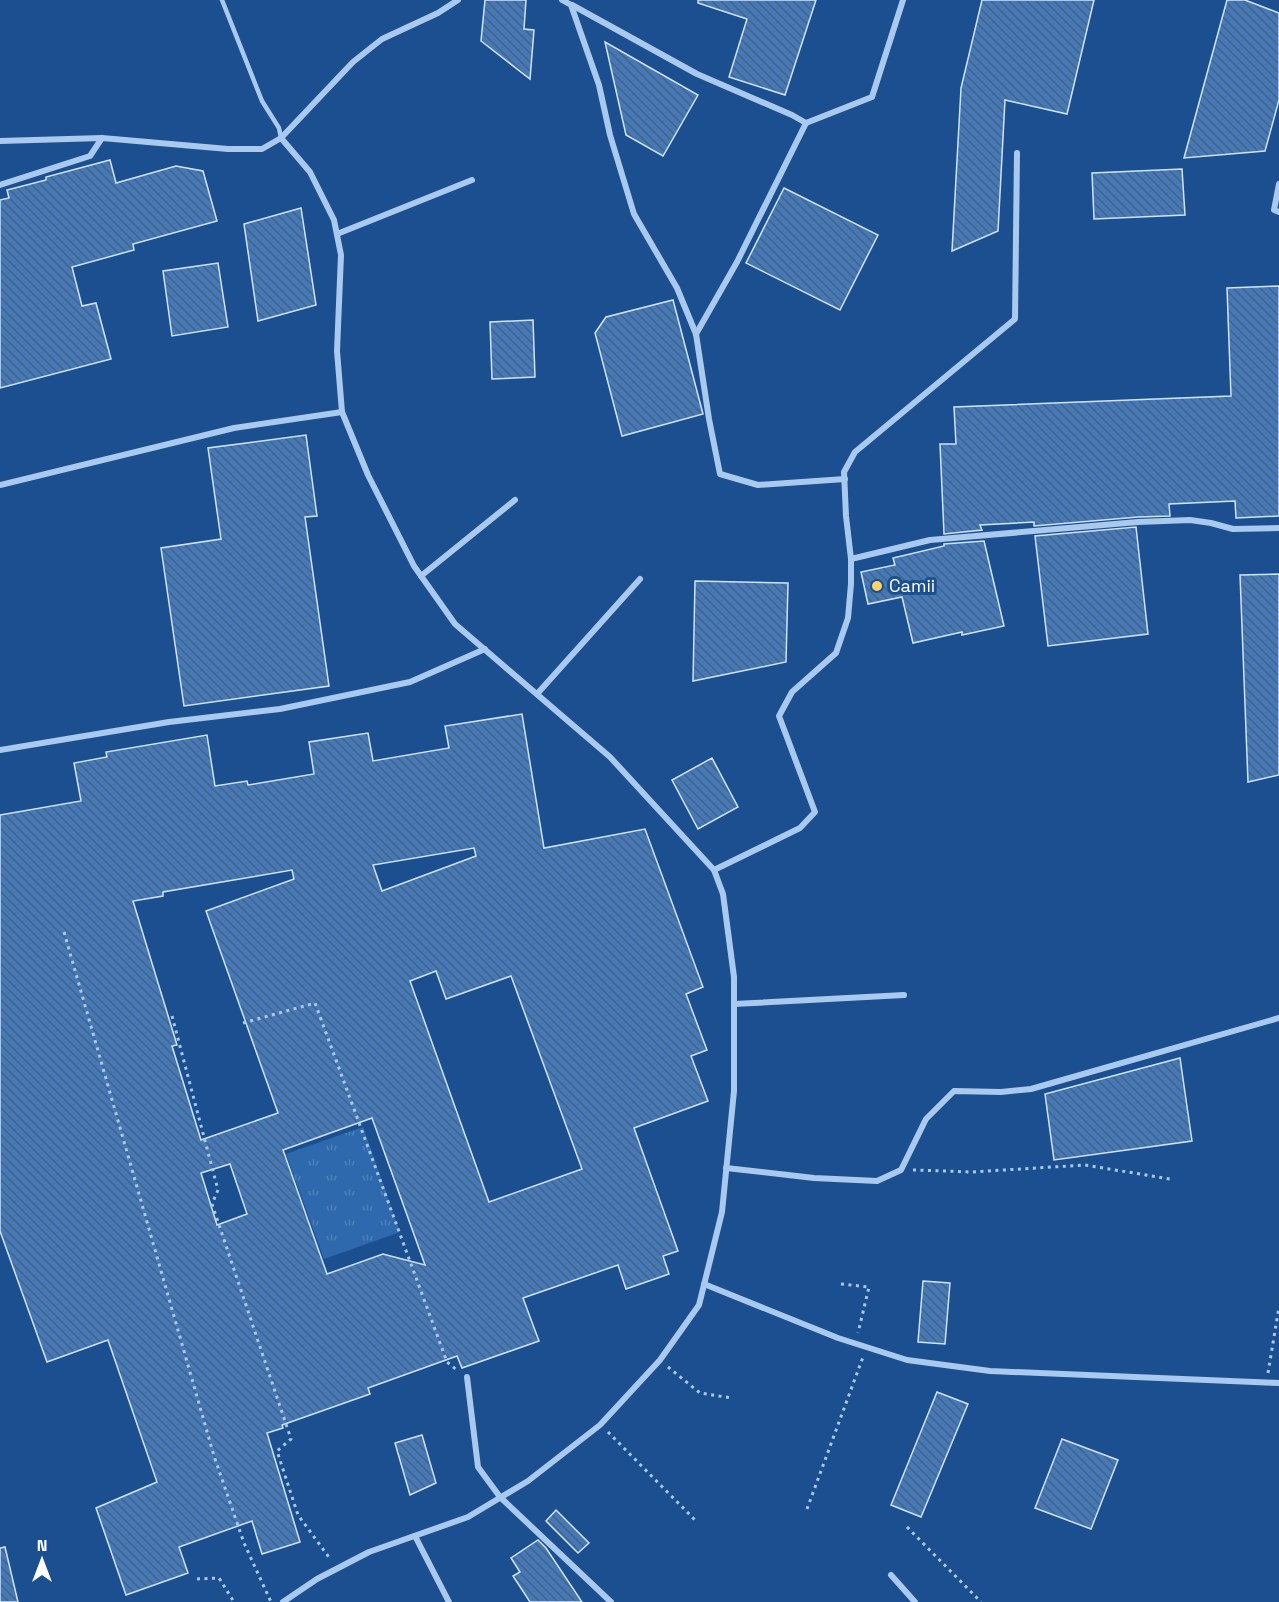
<svg xmlns="http://www.w3.org/2000/svg" width="1279" height="1602" viewBox="0 0 1279 1602" font-family="'Space Grotesk',sans-serif">
<defs>
<pattern id="grass-tufts" width="24" height="20" patternUnits="userSpaceOnUse" patternTransform="scale(1.5)"><rect width="24" height="20" fill="#2e69ad"/><path d="M3 7l-1-3M5 7V3M7 7l1-3M15 17l-1-3M17 17v-4M19 17l1-3" fill="none" stroke="#4d80b9"/></pattern>
<pattern id="building-back-hatch" width="6" height="6" patternUnits="userSpaceOnUse" patternTransform="scale(1.5)"><rect width="6" height="6" fill="#4478b7"/><path d="M-1 5l2 2M0 0l6 6M5-1l2 2" fill="none" stroke="#486282"/></pattern>
</defs>
<rect width="100%" height="100%" fill="#1b4f8f"/>
<path fill="url(#grass-tufts)" d="M363,1127L400,1232L324,1259L286,1154Z"/>
<g fill="url(#building-back-hatch)" stroke="#cfe3fa" stroke-width="1.5" fill-rule="evenodd">
<path d="M485,0H526L524,29L534,30L530,79L481,41Z"/>
<path d="M698,0H816L785,95L729,77L747,19L698,3Z"/>
<path d="M982,0H1094L1067,114L1005,100L998,231L952,251L961,88Z"/>
<path d="M1227,0H1245L1279,13V100L1265,151L1184,158Z"/>
<path d="M605,42L698,95L663,156L626,135Z"/>
<path d="M110,160L116,183L176,166L203,171L217,221L133,244L134,250L72,267L82,306L96,303L111,359L0,388V200L9,198L7,190L46,180V177Z"/>
<path d="M1182,169L1185,215L1094,219L1092,173Z"/>
<path d="M784,188L878,235L840,310L746,263Z"/>
<path d="M301,208L316,305L258,321L244,224Z"/>
<path d="M218,263L228,327L172,336L163,271Z"/>
<path d="M1279,286V516L1236,518L1235,501L1169,504L1170,516L1138,517L1034,526V522L980,525L982,530L944,534L940,444H956L954,407L1231,396L1227,288Z"/>
<path d="M673,300L703,414L622,436L595,333L606,317Z"/>
<path d="M533,320L535,377L492,379L490,322Z"/>
<path d="M306,435L317,516L305,517L329,686L184,706L161,548L221,539L208,448Z"/>
<path d="M1136,527L1148,634L1048,646L1035,536Z"/>
<path d="M984,541L1004,626L962,635V632L913,643L902,597L868,604L861,572L895,565L893,558L944,546V544Z"/>
<path d="M1279,574V775L1248,782L1240,575Z"/>
<path d="M695,581L788,583L786,662L693,681Z"/>
<path d="M522,714L544,848L645,829L703,987L686,994L707,1050L691,1056L708,1101L634,1128L678,1251L663,1256L669,1274L626,1289L618,1265L523,1298L539,1341L462,1368L457,1356L368,1388L370,1394L282,1425L283,1428L267,1433L300,1542L262,1554L252,1521L179,1547L188,1573L126,1595L96,1508L157,1482L108,1340L47,1362L0,1231V815L81,801L74,763L107,757L106,752L207,735L215,786L247,781L248,785L314,774L309,742L368,733L373,761L449,748L445,726ZM474,848L476,856L382,891L373,865ZM292,870L294,879L206,911L278,1113L201,1140L172,1046L177,1045L133,901L163,896V892ZM436,971L446,999L511,976L582,1169L489,1202L410,981ZM372,1118L425,1265L383,1254L327,1274L283,1150ZM230,1164L247,1214L217,1225L201,1173Z"/>
<path d="M712,758L738,807L698,829L672,780Z"/>
<path d="M1180,1058L1192,1141L1054,1160L1045,1094Z"/>
<path d="M923,1281L950,1283L945,1344L918,1342Z"/>
<path d="M937,1392L968,1404L921,1517L891,1505Z"/>
<path d="M422,1435L436,1483L410,1495L395,1443Z"/>
<path d="M1062,1439L1118,1460L1091,1529L1035,1508Z"/>
<path d="M556,1510L589,1543L578,1553L546,1521Z"/>
<path d="M538,1540L546,1548L582,1602H530L513,1576L520,1572L511,1558Z"/>
<path d="M5,1547L18,1602H0V1548Z"/>
</g>
<g fill="none" stroke-linecap="round" stroke-linejoin="round">
<g stroke="#a9c9ee" stroke-width="3" stroke-dasharray="3 4.5" stroke-linecap="butt">
<path d="M64,932L214,1456L244,1543L271,1602"/>
<path d="M172,1016L218,1190L212,1204L291,1439L277,1451L298,1515L331,1560"/>
<path d="M243,1023L315,1003L447,1362L458,1371"/>
<path d="M913,1170L972,1172L1085,1165L1170,1179"/>
<path d="M841,1284L869,1287L858,1333"/>
<path d="M668,1367L700,1393L732,1398"/>
<path d="M1268,1373L1279,1307"/>
<path d="M608,1432L697,1522"/>
<path d="M807,1509L863,1357"/>
<path d="M907,1527L981,1602"/>
<path d="M197,1579L219,1578L234,1602"/>
</g>
<path stroke="#a9c9ee" stroke-width="4.5" d="M222,0L262,101L279,128L281,138"/>
<g stroke="#a9c9ee" stroke-width="6">
<path d="M562,0L571,5L599,85L610,135L634,214L677,288L696,334L709,419L720,474L758,485L845,479"/>
<path d="M572,5L697,74L792,115L806,123L737,262L696,334"/>
<path d="M806,123L872,97L903,0"/>
<path d="M281,138L353,62L382,39L438,13L458,0"/>
<path d="M0,141L102,138L228,149H262L281,138L310,172L334,220L341,255L337,351L342,412L368,475L414,566L455,624L610,757L714,870L723,894L734,977V1091L722,1212L699,1305L660,1360L600,1425L528,1481L468,1517L369,1552L317,1579L283,1602"/>
<path d="M1017,153L1015,319L855,452L844,472L846,516L851,559L930,540L1138,522L1190,520L1211,523L1233,529L1279,528"/>
<path d="M1279,184L1274,210L1279,212"/>
<path d="M0,185L90,156L102,138"/>
<path d="M337,234L472,180"/>
<path d="M0,485L234,428L342,412"/>
<path d="M421,576L515,500"/>
<path d="M537,694L640,579"/>
<path d="M0,750L169,722L280,709L410,682L485,649"/>
<path d="M714,870L800,828L815,812L779,716L792,692L836,653L848,618L851,584V559"/>
<path d="M734,1004L904,995"/>
<path d="M726,1168L814,1178L877,1181L901,1170L926,1119L954,1091L1001,1092L1031,1089L1279,1018"/>
<path d="M704,1284L838,1338L907,1360L990,1371L1279,1383"/>
<path d="M467,1377L478,1467L500,1497L611,1602"/>
<path d="M415,1536L449,1602"/>
<path d="M891,1575L915,1602"/>
</g>
</g>
<circle fill="#ffd166" stroke="#1b4f8f" stroke-width="2" cx="877" cy="586" r="6"/>
<g text-anchor="middle" stroke-width="6" stroke-linejoin="round" paint-order="stroke">
<g font-size="18" fill="#fff" stroke="#1b4f8f" text-anchor="start">
<text x="889" y="592">Camii</text>
</g>
</g>
<g transform="translate(42 1560)" stroke="#1b4f8f" stroke-width="4.5" paint-order="stroke">
<path d="M0-4.5L10 22L0 15L-10 22Z" fill="#ffffff"/>
<text y="-9" font-size="16" font-weight="bold" text-anchor="middle" fill="#ffffff">N</text>
</g>
</svg>
